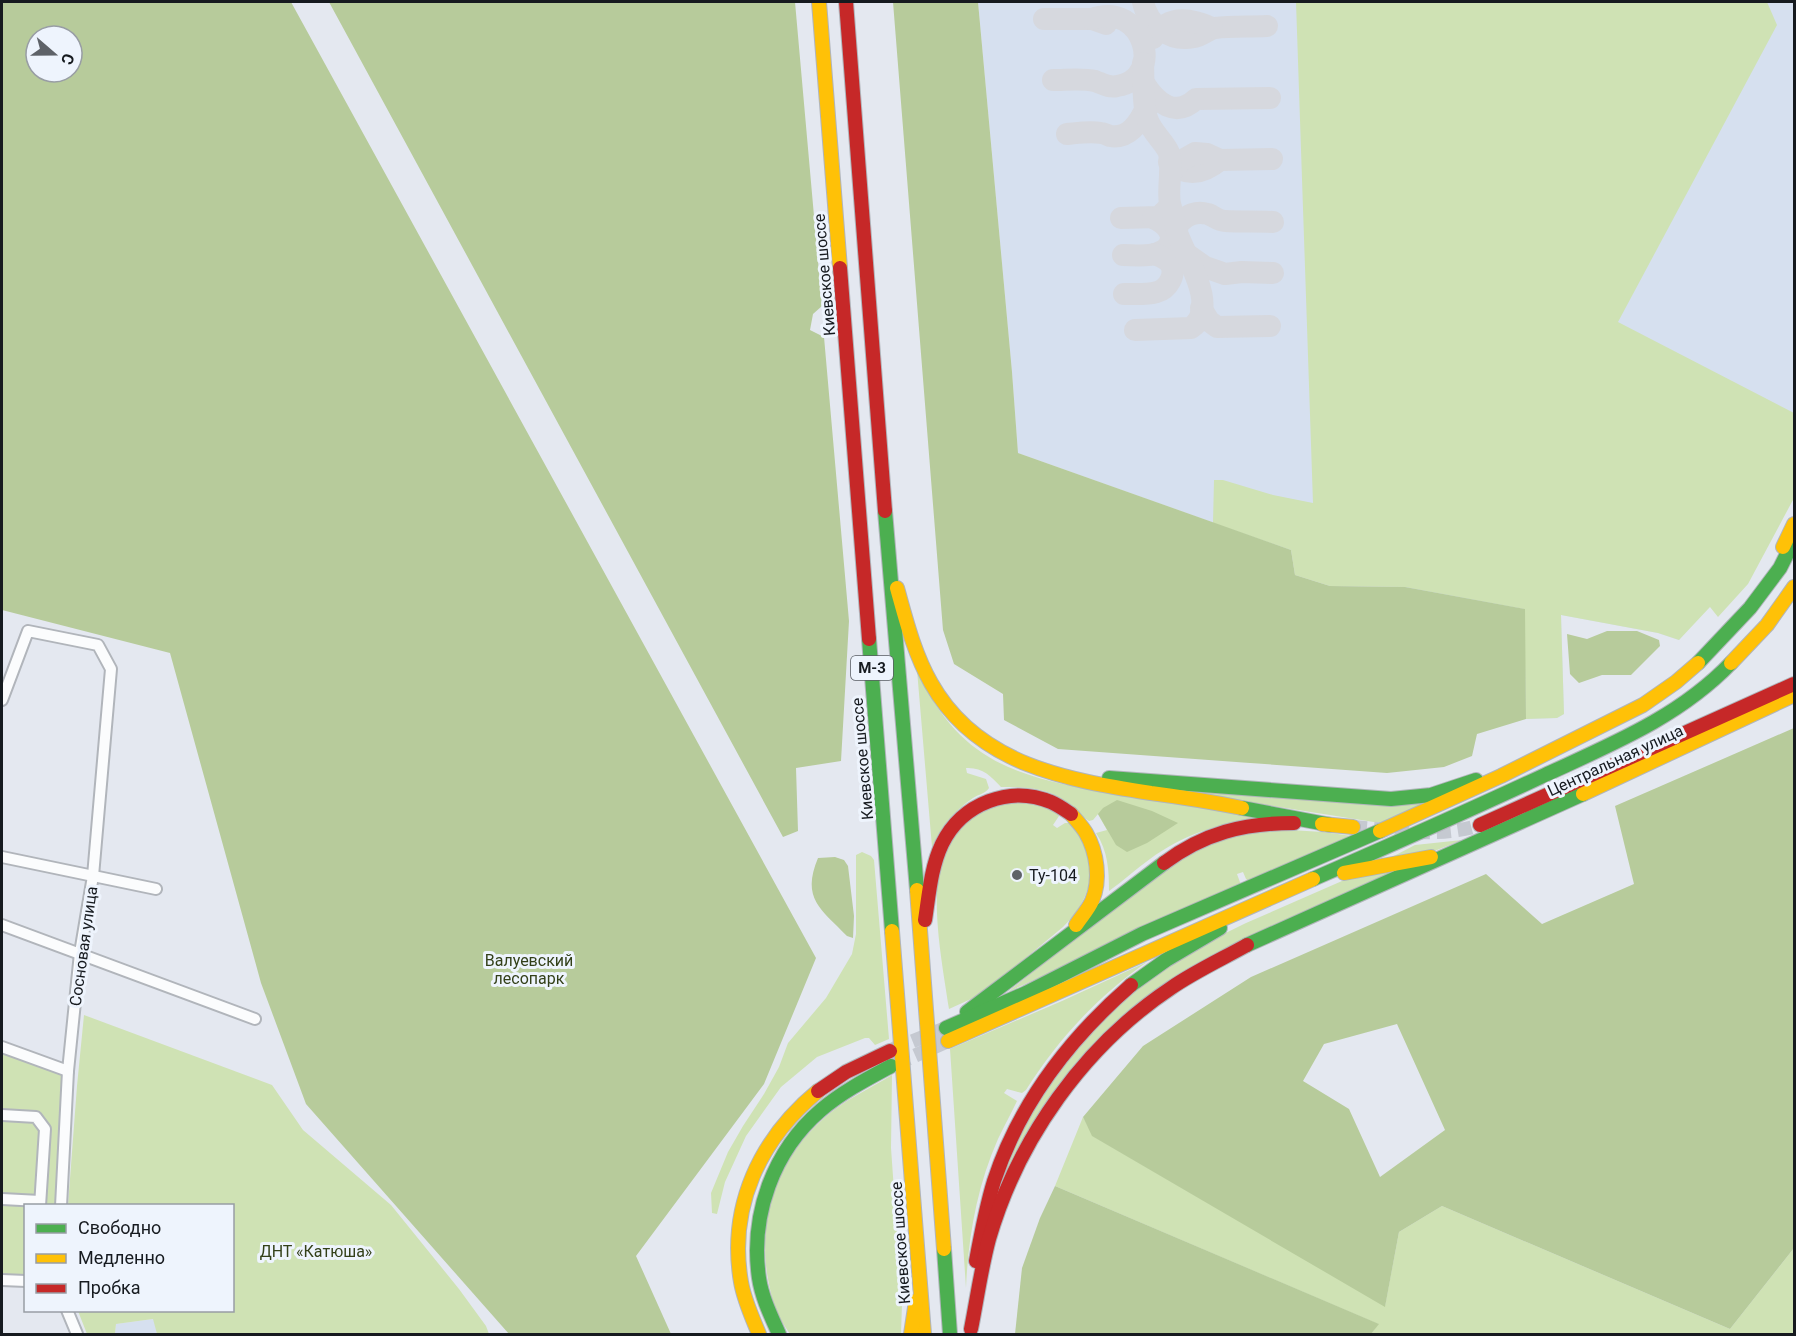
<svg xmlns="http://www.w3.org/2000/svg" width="1796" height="1336" viewBox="0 0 1796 1336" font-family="Roboto,sans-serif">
<rect width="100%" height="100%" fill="#e4e8f0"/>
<g fill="#d6e0ef">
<path d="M978,2H1794V455L1727,583L1679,640L1658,633L1561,615L1564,714L1557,718L1526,719L1524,609L1391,586L1018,453L1012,372Z"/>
<path d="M154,1319L157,1334H107L115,1333L116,1324Z"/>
</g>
<g fill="#cfe2b4">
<path d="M1296,2H1767L1777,25L1618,322L1794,413V498L1748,584L1718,617L1710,607L1679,640L1658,633L1561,615L1564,714L1557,718L1526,719L1524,609L1405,587L1330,586L1295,575L1291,550L1213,523L1214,480H1223L1273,495L1313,503Z"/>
<path d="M917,670C960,766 1024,779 1119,794C1163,801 1206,808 1250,815L1254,817V819C1216,824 1181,836 1150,859C1136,869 1123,881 1109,891C1109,870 1108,851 1096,833L1107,830L1098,814L1093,820L1089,821C1079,815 1072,806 1062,799C1045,787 1022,787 1001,787C991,776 982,767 966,768L967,773L986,779L989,788C985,794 979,794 973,798C954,811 941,826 932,847Z"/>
<path d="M1166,789L1421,804V805L1380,823Z"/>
<path d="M1008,800L1040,804L1057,812L1059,816L1053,825L1057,828L1065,823H1069C1102,858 1095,895 1063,927L982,994L949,1009C943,968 931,908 940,867C944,849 954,833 967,820C970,817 974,813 977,810C986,805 998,803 1008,800Z"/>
<path d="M1274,829L1323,832L1352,836L1250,882L1246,879L1243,872L1237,874L1241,885L1008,992C1047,960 1087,929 1127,898C1157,876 1188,850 1225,838C1241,833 1258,831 1274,829Z"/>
<path d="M1462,840L1437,850L1392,857L1415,845Z"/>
<path d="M862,852L871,856L874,860L889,1039L875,1045L869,1038H865L817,1057L781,1087L746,1136L725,1182L717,1214L712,1213L711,1193L728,1152L743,1126L764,1094L779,1067L788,1043L826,998L852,954L856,934V855Z"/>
<path d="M1416,863C1377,881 1338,898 1299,916C1204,958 1116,1003 1055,1091C1027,1131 1011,1174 992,1218L993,1203L1001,1177L1025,1121L1073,1048L1122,997L1185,953L1246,923L1358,874Z"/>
<path d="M1147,962C1097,997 1059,1038 1026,1090L1022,1093L1007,1089L1004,1093L1017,1101C1011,1114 1004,1126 998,1139C977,1186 968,1238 966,1288L950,1049L1062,1001Z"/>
<path d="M84,1015L272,1085L303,1130L391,1205L459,1289L486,1326L489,1334H157L153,1319L116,1324L115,1333L107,1334H87L78,1311L232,1310V1206L68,1205L77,1086Z"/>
<path d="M2,1053L65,1076L57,1205L26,1206L25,1286H2Z"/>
<path d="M892,1075L891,1148L902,1304L901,1334H790C785,1327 780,1319 776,1310C772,1300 770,1289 768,1279C757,1220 777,1160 822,1120C842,1101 869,1089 892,1075Z"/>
<path d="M1083,1117L1093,1136L1385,1306L1399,1232L1442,1206L1730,1329L1794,1248V1334H1371L1378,1324L1055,1186Z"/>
</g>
<g fill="#b7cb9b" fill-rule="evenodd">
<path d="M2,2H291L816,958L764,1084L636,1256L671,1334H509L306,1104L261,983L170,653L2,610ZM36,36H72V72H36Z"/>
<path d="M329,2H795L822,306L813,314L810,330L824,337L849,621L841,761L796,768L798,831L783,837Z"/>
<path d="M893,2H978L1012,372L1018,453L1291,550L1295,575L1330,586L1405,587L1525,609L1526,719L1477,734L1472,756L1444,767L1387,773L1058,749L1004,720L1003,694L954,664L943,630Z"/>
<path d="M1607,631H1637L1659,640L1660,646L1631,675H1602L1579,683L1570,674L1567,634L1587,639Z"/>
<path d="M1794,728V1248L1730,1329L1442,1206L1399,1232L1385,1307L1092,1136L1083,1117L1143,1046L1251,977L1486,874L1542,924L1634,884L1615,806ZM1397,1024L1445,1130L1380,1177L1349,1109L1303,1081L1324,1044Z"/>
<path d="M1117,800L1152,811L1178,823L1147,843L1127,852L1116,845L1098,814L1103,808Z"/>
<path d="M835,857L844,860L848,866L854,916L853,938L847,936C821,909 801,899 818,858Z"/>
<path d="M1055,1186L1379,1324L1371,1334H1015L1022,1268L1040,1218Z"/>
</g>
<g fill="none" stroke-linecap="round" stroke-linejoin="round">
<g stroke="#d6d8de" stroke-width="22">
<path d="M1143,2C1148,25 1169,42 1194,37C1202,36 1208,29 1215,28C1232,26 1250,27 1267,26"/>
<path d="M1044,19H1092L1106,24"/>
<path d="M1153,38C1168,14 1190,18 1212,28"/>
<path d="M1053,80C1066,80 1083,78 1095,81C1103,84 1109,88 1117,86C1167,78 1143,0 1092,19"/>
<path d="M1144,83C1156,102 1175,119 1196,99L1270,98"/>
<path d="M1067,134C1078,133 1090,131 1101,133C1104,133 1107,135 1110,136C1129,139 1139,123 1146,108"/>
<path d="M1169,162C1186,177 1203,174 1220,160"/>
<path d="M1170,173L1181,161L1195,153L1207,154L1220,160L1272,159"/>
<path d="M1121,218L1159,217L1165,211"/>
<path d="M1171,236C1178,221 1190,209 1208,214C1214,216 1218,221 1225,221C1241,222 1257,221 1273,222"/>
<path d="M1123,255C1134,255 1148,257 1158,253C1180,244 1171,225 1153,218"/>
<path d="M1188,255L1205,267L1225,274L1242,272L1273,273"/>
<path d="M1124,294C1134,294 1147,295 1157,292C1168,289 1176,275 1171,265C1168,259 1161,257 1155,254"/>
<path d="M1201,308L1209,321L1217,327L1270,326"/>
<path d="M1135,330L1191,328C1220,308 1186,258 1178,235C1175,225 1173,214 1170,204C1167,188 1173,169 1169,153C1165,142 1151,132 1147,118C1142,101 1144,81 1143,63"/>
</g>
<g stroke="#c5c9d1" stroke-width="14" stroke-dasharray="14 7" stroke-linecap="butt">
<path d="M1353,827C1395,830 1440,838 1480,825"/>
<path d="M893,1049L946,1028"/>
<path d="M896,1064L948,1041"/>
</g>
<defs>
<g id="street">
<path d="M2,700L28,631L98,645L111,669L93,876L80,953L68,1071L61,1206"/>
<path d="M2,857L156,889"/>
<path d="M2,925L255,1019"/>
<path d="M2,1047L68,1071"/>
<path d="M2,1115L36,1117L45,1129L40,1206"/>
<path d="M2,1199L40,1201"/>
<path d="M2,1280L26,1281"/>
<path d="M67,1310L77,1334"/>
</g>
<g id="fast">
<path d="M885,511L917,890"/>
<path d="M869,639L892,931"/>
<path d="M1698,663L1750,608L1780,568L1794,540"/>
<path d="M1109,778L1391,799L1431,795L1476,780"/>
<path d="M1242,808L1331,825"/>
<path d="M1313,879C1391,845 1468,811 1545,775C1612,744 1679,717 1731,663"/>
<path d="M1247,945L1583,794"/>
<path d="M1131,985L1166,960L1220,928"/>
<path d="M967,1012L1164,863"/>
<path d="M946,1028L1026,993L1142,934L1380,831"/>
<path d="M944,1249L950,1334"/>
<path d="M779,1334C771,1316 762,1298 759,1278C750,1215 773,1151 821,1110C842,1092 867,1079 891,1066"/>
</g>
<g id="slow">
<path d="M819,2L840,268"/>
<path d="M1783,547L1794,524"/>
<path d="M897,588C906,620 914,653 931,683C977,765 1067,780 1151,793C1182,797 1212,802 1242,808"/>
<path d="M1731,663L1767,625L1794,587"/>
<path d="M1583,794L1794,695"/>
<path d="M1071,814C1076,820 1082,826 1086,833C1097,852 1101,880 1092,901C1088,910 1081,917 1076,925"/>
<path d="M1322,824L1353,827"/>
<path d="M1380,831L1501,776L1643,705L1676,682L1698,663"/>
<path d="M1344,873L1431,857"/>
<path d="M917,890L944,1249"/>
<path d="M892,931L924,1334"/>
<path d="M948,1041L1313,879"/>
<path d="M759,1334C752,1317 744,1300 741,1282C728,1206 760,1139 818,1091"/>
<path d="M911,1334L916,1301"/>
</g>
<g id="jam">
<path d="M846,2L885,511"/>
<path d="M840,268L869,639"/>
<path d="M1480,825L1794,684"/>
<path d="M1164,863C1204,833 1244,823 1294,823"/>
<path d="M925,920C929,894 931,867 942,844C962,803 1010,785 1051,802C1058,805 1065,810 1071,814"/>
<path d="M818,1091L846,1072L890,1051"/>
<path d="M976,1261C981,1234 986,1207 994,1181C1020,1102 1069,1039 1131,985"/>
<path d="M971,1329C977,1299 981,1269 989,1239C1018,1139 1084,1046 1171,988C1194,972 1222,959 1247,945"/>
</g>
</defs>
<use href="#street" stroke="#b1b5bb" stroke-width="14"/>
<use href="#fast" stroke="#b1b5bb" stroke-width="16"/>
<use href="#slow" stroke="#b1b5bb" stroke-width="16"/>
<use href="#jam" stroke="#b1b5bb" stroke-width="16"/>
<use href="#street" stroke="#fbfcfd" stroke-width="10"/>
<use href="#fast" stroke="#4caf50" stroke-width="14"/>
<use href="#slow" stroke="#ffc107" stroke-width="14"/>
<use href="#jam" stroke="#c62828" stroke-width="14"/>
</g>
<circle fill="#5e6268" stroke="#eef4fd" stroke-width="2" cx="1017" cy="875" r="6"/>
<g text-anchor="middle" stroke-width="6" stroke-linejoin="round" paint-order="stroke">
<rect fill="#eef4fd" stroke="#575b62" stroke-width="1.5" x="851" y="656" width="42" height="24" rx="4.5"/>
<g font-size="15" font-weight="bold" fill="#161a1f">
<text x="872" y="673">М-3</text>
</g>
<g font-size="16" fill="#161a1f" stroke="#eef4fd">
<text transform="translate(824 275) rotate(-95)" y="6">Киевское шоссе</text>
<text transform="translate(862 759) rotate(-95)" y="6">Киевское шоссе</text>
<text transform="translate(1615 760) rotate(-25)" y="6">Центральная улица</text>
<text transform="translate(83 946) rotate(-82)" y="6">Сосновая улица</text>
<text transform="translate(900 1243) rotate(-94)" y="6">Киевское шоссе</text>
</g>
<g font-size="16" fill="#161a1f" stroke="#eef4fd" text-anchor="start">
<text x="1029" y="881">Ту-104</text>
</g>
<g font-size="16" fill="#334019" stroke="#eef4fd">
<text x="529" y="966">Валуевский<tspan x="529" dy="18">лесопарк</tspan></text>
<text x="316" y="1257">ДНТ «Катюша»</text>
</g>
</g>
<rect width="1796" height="1336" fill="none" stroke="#161a1f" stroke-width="6"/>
<rect x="24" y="1204" width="210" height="108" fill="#eef4fd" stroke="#989da4" stroke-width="1.5"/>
<rect x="36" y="1224" width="30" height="9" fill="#4caf50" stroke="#989da4" stroke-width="1.5"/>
<text x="78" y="1234" font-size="18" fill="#161a1f">Свободно</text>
<rect x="36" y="1254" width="30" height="9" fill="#ffc107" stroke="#989da4" stroke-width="1.5"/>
<text x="78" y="1264" font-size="18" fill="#161a1f">Медленно</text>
<rect x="36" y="1284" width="30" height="9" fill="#c62828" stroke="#989da4" stroke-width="1.5"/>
<text x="78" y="1294" font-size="18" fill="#161a1f">Пробка</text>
<g transform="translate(54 54) rotate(110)"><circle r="28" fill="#eef4fd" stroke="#989da4" stroke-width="1.5"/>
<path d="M0-4.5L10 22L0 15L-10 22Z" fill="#5e6268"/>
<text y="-9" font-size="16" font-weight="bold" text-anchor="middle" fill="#161a1f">С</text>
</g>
</svg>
